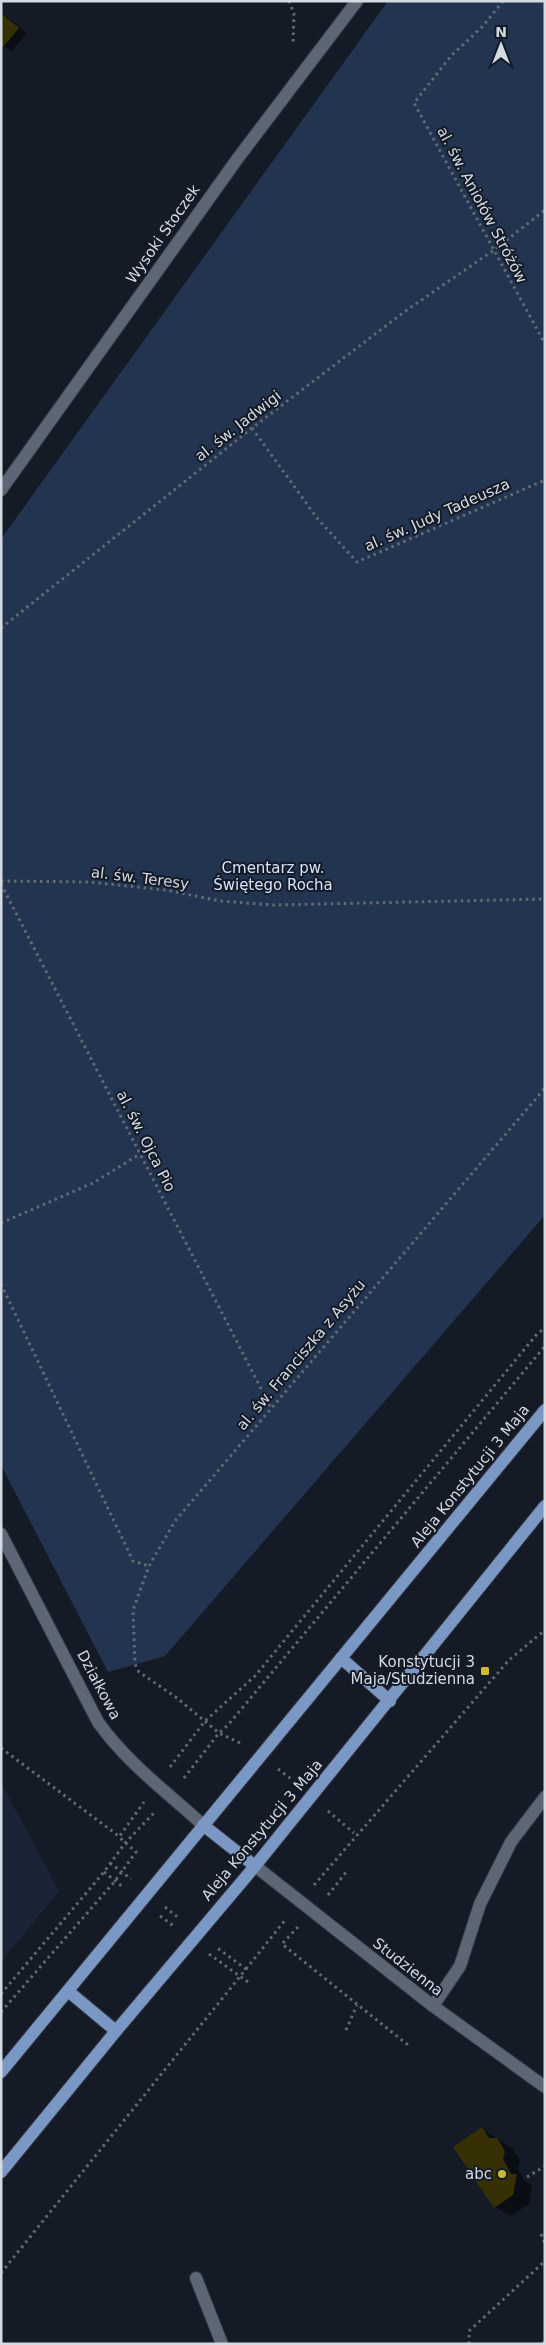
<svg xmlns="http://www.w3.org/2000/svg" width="546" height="2345" viewBox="0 0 546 2345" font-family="'DejaVu Sans',sans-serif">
<rect width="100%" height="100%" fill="#141b27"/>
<path fill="#1a2436" d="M1,1783L59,1891L1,1962Z"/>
<path fill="#233450" d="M388,1H545V1215L165,1656L108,1672L1,1465V539Z"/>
<g fill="#0007">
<path d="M1,12L27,33L12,51L1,44Z"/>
<path d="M482,2129L513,2149L520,2161L518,2170L525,2181L532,2185L529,2204L511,2216L495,2207Z"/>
</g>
<g fill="#363004">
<path d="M1,13L19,28L3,47L1,45Z"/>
<path d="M482,2127L489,2138H497L505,2151L503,2159L511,2174H517L513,2195L494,2208L453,2147Z"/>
</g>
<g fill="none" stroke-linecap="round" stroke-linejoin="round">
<defs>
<g id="minor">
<path d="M1,490L238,158L357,1"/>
<path d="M1,1534L98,1722C127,1763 167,1792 203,1825"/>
<path d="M255,1866L433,2006L545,2087"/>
<path d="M433,2006L460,1966L480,1904L511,1842L545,1797"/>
<path d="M196,2278L222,2344"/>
</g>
<g id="major">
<path d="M341,1658L390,1701"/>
<path d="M203,1825L255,1866"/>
<path d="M68,1991L116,2031"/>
<path d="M1,2072L545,1410"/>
<path d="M1,2172L116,2031L255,1866L545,1506"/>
</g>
</defs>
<use href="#minor" stroke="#30353e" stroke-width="14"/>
<use href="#major" stroke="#30353e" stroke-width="14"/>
<g stroke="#636a74" stroke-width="3" stroke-dasharray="2.5 4" stroke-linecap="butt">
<path d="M289,1L294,14L293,44"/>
<path d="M503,1L483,26L451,56L414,103L545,344"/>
<path d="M252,428L317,518L357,562L545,480"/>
<path d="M1,628L252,428L404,312L494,250L545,210"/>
<path d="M1,881L89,882L166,890L220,901L274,905L545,899"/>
<path d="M1,884L271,1408"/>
<path d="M1,1223L93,1183L140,1154"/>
<path d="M1,1284L133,1561L149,1566"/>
<path d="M240,1743L219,1733L177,1698L139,1672L135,1664L133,1610L149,1566L175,1521L545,1088"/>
<path d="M1,1748L120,1837"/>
<path d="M170,1767L205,1721L255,1676L537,1334L545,1328"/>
<path d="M278,1769L295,1782"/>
<path d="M184,1778L219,1733L228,1725L545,1346"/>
<path d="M328,1811L354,1833"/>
<path d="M110,1863L131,1879"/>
<path d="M104,1872L123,1887"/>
<path d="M314,1885L509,1660L545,1630"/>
<path d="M328,1895L347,1871"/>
<path d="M165,1907L180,1919"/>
<path d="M160,1916L175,1927"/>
<path d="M298,1927L282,1944L408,2045"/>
<path d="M209,1954L248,1982"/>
<path d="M246,1969L286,1919"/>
<path d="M1,1994L104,1872L126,1842L154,1813"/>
<path d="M1,2012L115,1881L136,1852L119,1837L144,1802"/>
<path d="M346,2030L357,2005"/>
<path d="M527,2177L545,2166"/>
<path d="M541,2234L545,2244"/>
<path d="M1,2273L246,1969L216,1947"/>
<path d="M469,2344V2331L545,2261"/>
<path d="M543,2344L545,2340"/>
</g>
<use href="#minor" stroke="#5c6674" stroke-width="12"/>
<use href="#major" stroke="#7b97c4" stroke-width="12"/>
</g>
<g fill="#ccb938" stroke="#141b27" stroke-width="2">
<rect x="480" y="1666" width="10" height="10" rx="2.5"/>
<circle cx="502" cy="2174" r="5"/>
</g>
<g text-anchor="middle" stroke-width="4" stroke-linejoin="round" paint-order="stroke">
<g font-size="15" fill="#d4dae2" stroke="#141b27">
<text transform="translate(482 205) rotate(62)" y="5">al. św. Aniołów Stróżów</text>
<text transform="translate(163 234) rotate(-55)" y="5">Wysoki Stoczek</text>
<text transform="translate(238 426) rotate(-38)" y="5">al. św. Jadwigi</text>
<text transform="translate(437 515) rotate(-24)" y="5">al. św. Judy Tadeusza</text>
<text transform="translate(140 878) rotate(7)" y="5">al. św. Teresy</text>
<text transform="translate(146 1141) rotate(63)" y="5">al. św. Ojca Pio</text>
<text transform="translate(301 1355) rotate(-50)" y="5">al. św. Franciszka z Asyżu</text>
<text transform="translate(470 1476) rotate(-51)" y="5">Aleja Konstytucji 3 Maja</text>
<text transform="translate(99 1685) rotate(62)" y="5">Działkowa</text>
<text transform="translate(262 1830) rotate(-50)" y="5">Aleja Konstytucji 3 Maja</text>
<text transform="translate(408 1967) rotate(38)" y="5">Studzienna</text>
</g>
<g font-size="15" fill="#d2e3ff" stroke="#141b27">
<text x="273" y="873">Cmentarz pw.<tspan x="273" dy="17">Świętego Rocha</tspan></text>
</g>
<g font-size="15" fill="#d4dae2" stroke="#141b27" text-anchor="end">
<text x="475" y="1667">Konstytucji 3<tspan x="475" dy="17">Maja/Studzienna</tspan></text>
<text x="492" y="2179">abc</text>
</g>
</g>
<rect width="546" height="2345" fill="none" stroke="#d4dae2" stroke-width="5"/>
<g transform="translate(501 45)" stroke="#141b27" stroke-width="4" paint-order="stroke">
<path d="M0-4L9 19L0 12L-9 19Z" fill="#d4dae2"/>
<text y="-8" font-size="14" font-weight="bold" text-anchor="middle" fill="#d4dae2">N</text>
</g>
</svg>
